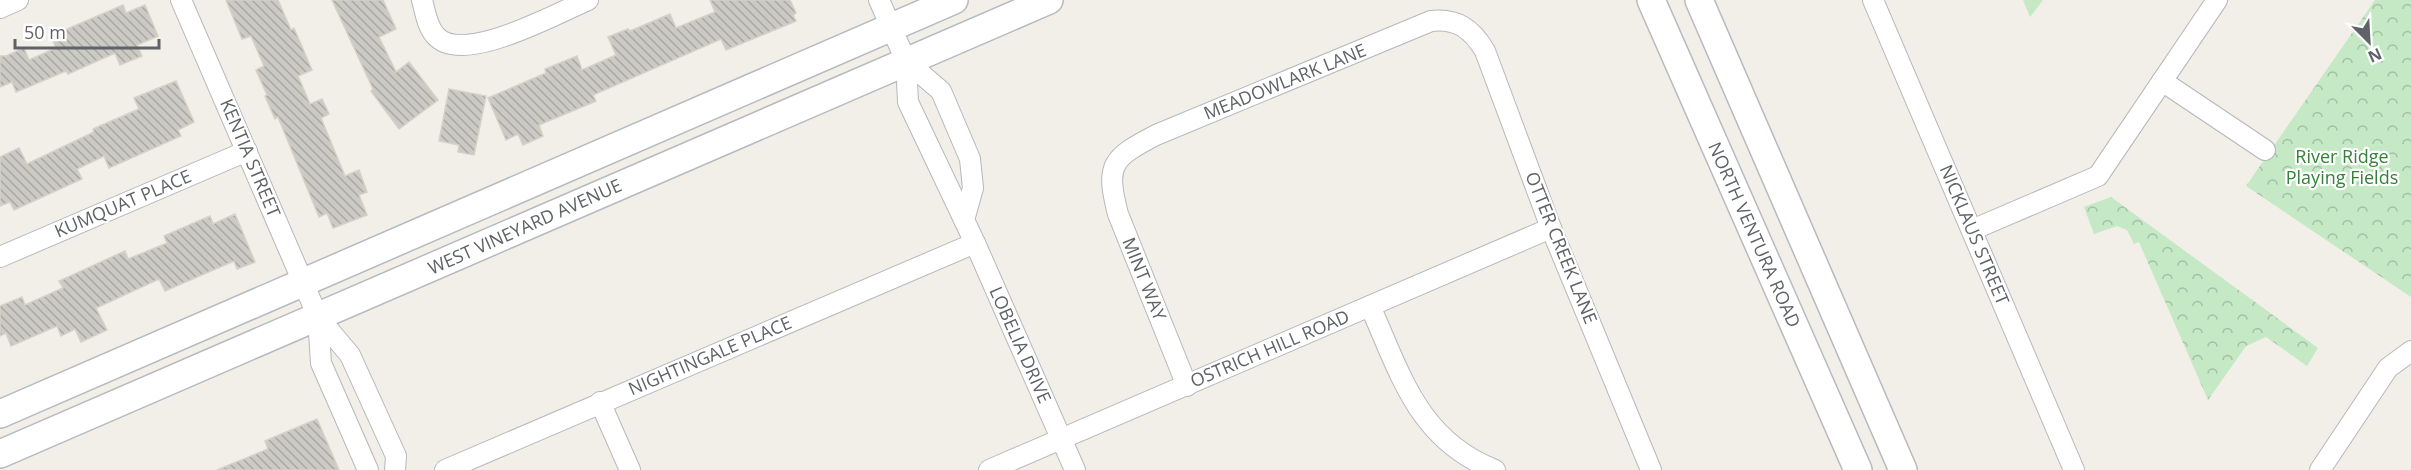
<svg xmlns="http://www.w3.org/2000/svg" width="2411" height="470" viewBox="0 0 2411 470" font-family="'Open Sans',sans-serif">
<defs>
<pattern id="park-crowns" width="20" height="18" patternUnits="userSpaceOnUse" patternTransform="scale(1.5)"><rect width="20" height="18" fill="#c5e8c5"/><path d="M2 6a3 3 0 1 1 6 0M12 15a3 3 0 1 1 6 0" fill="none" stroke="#a3c0a4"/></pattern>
<pattern id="building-back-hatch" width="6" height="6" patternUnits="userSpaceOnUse" patternTransform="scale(1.5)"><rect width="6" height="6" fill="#cccac5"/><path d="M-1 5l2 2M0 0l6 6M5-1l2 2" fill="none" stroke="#a9a8a4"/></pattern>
</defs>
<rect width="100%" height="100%" fill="#f1efe8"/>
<g fill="url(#park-crowns)">
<path d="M2023,0H2043L2030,17Z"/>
<path d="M2375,0H2411V297L2246,186Z"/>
<path d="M2111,197L2318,348L2307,366L2266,337L2246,346L2208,400L2139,242L2134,244L2127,230L2117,226L2094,234L2084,207Z"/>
</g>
<g fill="url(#building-back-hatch)" stroke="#d6d1c6" stroke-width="1.5">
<path d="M226,0H278L291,30L294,28L312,70L298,76L310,104L322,99L329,114L321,118L345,176L359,170L367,192L359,195L367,215L333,228L327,213L319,217L278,117L275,119L265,96L267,95L256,70L264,66L251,36L242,39Z"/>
<path d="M332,0H383L396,29L379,37L396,72L409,62L438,100L399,129L371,91L373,89Z"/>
<path d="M710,0H790L796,13L793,15L796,21L726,50L721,39L593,95L596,101L539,125L543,136L523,145L518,134L506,140L488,98L546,73L545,69L577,56L582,70L616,55L608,37L628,29L630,31L670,14L676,28L715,12Z"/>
<path d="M123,5L126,13L145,5L158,36L137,45L142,56L120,65L115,53L68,74L66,71L16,92L12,82L0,87V56H6L24,48L29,60L56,48L51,36Z"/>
<path d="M176,81L194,122L178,130L181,136L109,168L104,156L77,169L82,179L14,210L10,202L0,206V157L19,148L27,164L94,132L93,129L139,109L134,98Z"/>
<path d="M449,89L486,96L474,155L458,152L459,145L439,141Z"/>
<path d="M235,214L255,262L237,269L234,261L165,291L159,279L96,308L107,330L81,342L75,329L61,336L57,326L11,346L6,333L0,336V306L22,297L25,305L63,288L59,281L125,251L128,259L167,243L164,236L210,216L213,224Z"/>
<path d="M317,419L339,470H217L268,449L265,441Z"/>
</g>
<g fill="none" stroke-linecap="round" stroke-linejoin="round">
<defs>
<g id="minor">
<path d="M181,0L318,317L350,355L396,456L395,470"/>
<path d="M422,0C425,11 427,26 435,35C461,67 557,13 588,0"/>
<path d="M879,0L906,61L908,102L975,243L1075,470"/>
<path d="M1873,0L2074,470"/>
<path d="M0,8L18,0"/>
<path d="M906,61L941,91L970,159L973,188L964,220"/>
<path d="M2162,81L2265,150"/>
<path d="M1972,230L2098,176L2217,0"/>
<path d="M0,257L247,151"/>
<path d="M1370,306C1401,375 1418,440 1495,470"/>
<path d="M318,317L321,363L368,470"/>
<path d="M1187,386L1118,214C1105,164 1112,158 1156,135L1431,21C1457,18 1472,29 1485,51L1551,228L1651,470"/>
<path d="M600,402L630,470"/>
<path d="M445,470L975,243"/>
<path d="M989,470L1551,228"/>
<path d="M2320,470L2388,368L2411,351"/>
</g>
<g id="secondary">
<path d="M1651,0L1858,470"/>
<path d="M1699,0L1903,470"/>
<path d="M0,414L954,0"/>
<path d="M0,454L1049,0"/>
</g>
</defs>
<use href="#minor" stroke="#b5b8bc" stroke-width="22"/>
<use href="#secondary" stroke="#b6babf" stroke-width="30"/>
<use href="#minor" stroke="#fff" stroke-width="20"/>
<use href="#secondary" stroke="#fff" stroke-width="27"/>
</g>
<g text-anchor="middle" stroke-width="4.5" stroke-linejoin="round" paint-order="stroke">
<g font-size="18" fill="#5f6368" stroke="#fff">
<text transform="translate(1285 82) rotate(-22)" y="6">MEADOWLARK LANE</text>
<text transform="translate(250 158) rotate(67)" y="6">KENTIA STREET</text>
<text transform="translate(123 204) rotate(-23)" y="6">KUMQUAT PLACE</text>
<text transform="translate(525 227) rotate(-24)" y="6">WEST VINEYARD AVENUE</text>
<text transform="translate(1754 235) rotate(66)" y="6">NORTH VENTURA ROAD</text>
<text transform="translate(1974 235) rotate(67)" y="6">NICKLAUS STREET</text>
<text transform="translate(1561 248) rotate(68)" y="6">OTTER CREEK LANE</text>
<text transform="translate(1144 279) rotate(68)" y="6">MINT WAY</text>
<text transform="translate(1020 345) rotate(66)" y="6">LOBELIA DRIVE</text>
<text transform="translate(1270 349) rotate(-23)" y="6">OSTRICH HILL ROAD</text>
<text transform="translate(710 356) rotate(-23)" y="6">NIGHTINGALE PLACE</text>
</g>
<g font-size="18" fill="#348238" stroke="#fff">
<text x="2342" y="163">River Ridge<tspan x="2342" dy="21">Playing Fields</tspan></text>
</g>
</g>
<g transform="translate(2369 42) rotate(156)" stroke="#ffffff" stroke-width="4.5" paint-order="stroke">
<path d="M0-4.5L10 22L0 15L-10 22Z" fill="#5f6368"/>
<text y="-9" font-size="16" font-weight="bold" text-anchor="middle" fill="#5f6368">N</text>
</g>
<path d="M15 39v9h144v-9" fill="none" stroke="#5f6368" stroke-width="3"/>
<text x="24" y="39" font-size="18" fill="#5f6368" stroke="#ffffff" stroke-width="4.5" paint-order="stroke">50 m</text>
</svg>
